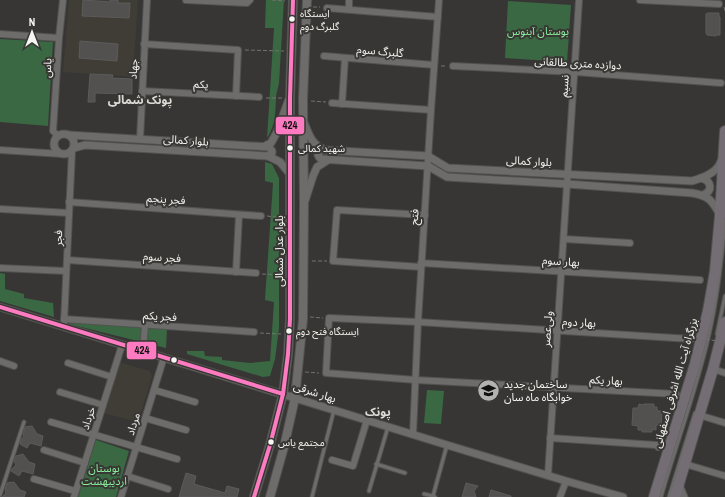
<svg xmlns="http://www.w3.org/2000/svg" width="725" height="497" viewBox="0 0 725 497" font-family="'Archivo Narrow','Noto Sans Arabic',sans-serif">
<rect width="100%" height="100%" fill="#373635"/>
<g fill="#3f3d35">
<path d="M69,0H138L133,77L63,72Z"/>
<path d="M121,363L150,371L152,376L138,422L103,413L117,366Z"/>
</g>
<g fill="#3a6843">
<path d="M266,0H284L279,83C278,88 276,93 276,99C275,114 276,124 267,138L274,28H265Z"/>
<path d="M508,1L571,5L567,62L505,58Z"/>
<path d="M0,39L53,42L48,126L0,122Z"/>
<path d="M265,162L272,164L279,178V328L275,359L270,376L263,377L187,354V351H204L205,356L222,357V360L250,363L270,361L274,302L265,300L273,183L265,181Z"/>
<path d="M0,273L5,274V289L24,294V298L53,303L54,317L0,301Z"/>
<path d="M70,322L167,329L166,348L69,324Z"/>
<path d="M427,390L444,391L441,424L424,423Z"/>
<path d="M96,440L129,451L116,497H78Z"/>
</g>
<g fill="#525150" stroke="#5c5b5a">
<path d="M83,0L110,2V0H118V3H130L129,18L82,16Z"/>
<path d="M708,13H719V17H720V35H716V36L707,35L706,33V14Z"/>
<path d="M80,41L118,44L117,61L79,58Z"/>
<path d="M90,74L113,75L112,78L132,79V94L95,93V102H88Z"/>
<path d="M639,404L644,405V404H654V407H657V411H662L661,425H656V430L652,429V432H642V430H638V426L632,425L633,408H638Z"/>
<path d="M32,426L37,434L43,436L41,446L30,443L27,448L20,444L21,439L24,437L23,435L25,427Z"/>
<path d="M23,454L29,462L35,464L33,474L22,471L19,476L11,471L12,469L16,465L14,461L16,456Z"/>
<path d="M186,473L196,476L194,484L225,493L227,486L239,489L237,497H179Z"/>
<path d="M14,482L20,490L26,492L24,497H2L6,493L5,489L7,483Z"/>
<path d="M466,483L478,486L474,491L476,497H462Z"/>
<path d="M491,490L511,496V497H489Z"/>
</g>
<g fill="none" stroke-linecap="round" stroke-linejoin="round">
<defs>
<g id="service">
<path d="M717,334L725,296"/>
<path d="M376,464L405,473"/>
<path d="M369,491L388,427"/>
<path d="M424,494L433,496"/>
<path d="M0,495L24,422"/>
<path d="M312,497L334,410"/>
<path d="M435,497L433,496L447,445"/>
<path d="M661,497C677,441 698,386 710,330C718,294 722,257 725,221"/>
<path d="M669,497L695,413"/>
</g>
<g id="minor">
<path d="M186,0L247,3L250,0"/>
<path d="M640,0L719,4"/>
<path d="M327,8L438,17"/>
<path d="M349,9V0"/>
<path d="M0,34L59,38"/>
<path d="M144,44L238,50L236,96"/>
<path d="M324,56L434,65"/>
<path d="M453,66L575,72L721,83"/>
<path d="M142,91L259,97"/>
<path d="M332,103L431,110"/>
<path d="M342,104L345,58"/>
<path d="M58,136L53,131L59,38L63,0"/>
<path d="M140,139L147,0"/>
<path d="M0,150L62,154"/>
<path d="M69,202L261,216"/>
<path d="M0,209L69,213"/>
<path d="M564,239L630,243"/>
<path d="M67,260L256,273"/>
<path d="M421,263L700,280"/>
<path d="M421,267L333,261L337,210L425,215"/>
<path d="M0,268L66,271"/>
<path d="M236,272L239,215"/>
<path d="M64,319L254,332"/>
<path d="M64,323L72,151"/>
<path d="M143,351L145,325"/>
<path d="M0,361L14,366"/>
<path d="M68,363L112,377"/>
<path d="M713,369L725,373"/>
<path d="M154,390L195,402"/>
<path d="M60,392L103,405"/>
<path d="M676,394L416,380L326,373L329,318L418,322L691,339"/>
<path d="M699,415L725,423"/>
<path d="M145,418L186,430"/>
<path d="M51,422L177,459"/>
<path d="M413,434L418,322L431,110L439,0"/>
<path d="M550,438L656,445L658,447"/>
<path d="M44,450L85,463"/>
<path d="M332,460L353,466L367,420"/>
<path d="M685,464L725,476"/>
<path d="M548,475L579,0"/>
<path d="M127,476L168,489"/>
<path d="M34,479L75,491"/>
<path d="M74,497L122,345"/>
<path d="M121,497L164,357"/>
<path d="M560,497L566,481"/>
</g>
<g id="tertiary">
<path d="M304,123C310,136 311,144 325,150"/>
<circle cx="64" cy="144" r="10"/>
<path d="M68,135L269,147L272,151V153L268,156"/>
<path d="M265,146L271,143L277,132L289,99"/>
<path d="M74,148L85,145L268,156L280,162L290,174"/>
<path d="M701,178C712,181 713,191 703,195"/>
<path d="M305,201L313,176L317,167L328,160"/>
<path d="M720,215C712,200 709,196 692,193L567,184L447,177L428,166L321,159L319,157L318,155L319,152L323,150L428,156L448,168L692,181C703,178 718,172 721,161"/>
<path d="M0,307L447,445L566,481L623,497"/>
<path d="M679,485L684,497"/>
</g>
<g id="secondary">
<path d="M254,497L270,445L283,394L288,354L290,319V98L293,0"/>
<path d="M270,497L284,447L295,398L303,319L304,205L303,99L307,0"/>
</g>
<g id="trunk">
<path d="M654,497L695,364L708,311L715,271L720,216L725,131"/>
<path d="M675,497L713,369L725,322"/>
</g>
</defs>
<use href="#service" stroke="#525251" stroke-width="5"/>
<use href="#minor" stroke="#525251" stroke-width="8"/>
<use href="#tertiary" stroke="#525251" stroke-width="9"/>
<use href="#secondary" stroke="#525251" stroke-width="10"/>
<use href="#trunk" stroke="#525251" stroke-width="12"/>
<g stroke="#737271" stroke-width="1" stroke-dasharray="4 2" stroke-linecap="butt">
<path d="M272,0L285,1"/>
<path d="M313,7H320"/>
<path d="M724,7L725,11"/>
<path d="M245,50L284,51"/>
<path d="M441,66H447"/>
<path d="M266,98H283"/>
<path d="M311,101L326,102"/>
<path d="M267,216L282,218"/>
<path d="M312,261H327"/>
<path d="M262,274L283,275"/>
<path d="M310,317L323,318"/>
<path d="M260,333L281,334"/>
<path d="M305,372L319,373"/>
</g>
<use href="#service" stroke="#6d6c6b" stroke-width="3"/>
<use href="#minor" stroke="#6d6c6b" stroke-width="6"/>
<use href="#tertiary" stroke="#6d6c6b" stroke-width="7"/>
<use href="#secondary" stroke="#6d6c6b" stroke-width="8"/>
<use href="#trunk" stroke="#746e74" stroke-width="10"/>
<path stroke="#737271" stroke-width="1" stroke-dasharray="4 2" stroke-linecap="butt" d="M694,336L725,343"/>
<defs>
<g id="bus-1">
<path d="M0,307L283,394"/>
<path d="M254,497L270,445L283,394L288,354L290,319V98L293,0"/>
</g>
</defs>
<use href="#bus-1" stroke="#383734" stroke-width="7"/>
<use href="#bus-1" stroke="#fe7ac1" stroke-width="4"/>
</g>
<defs>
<symbol id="university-disc" viewBox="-11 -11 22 22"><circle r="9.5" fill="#b2b2b0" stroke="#383734"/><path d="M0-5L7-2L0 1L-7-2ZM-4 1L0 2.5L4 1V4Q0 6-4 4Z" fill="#111"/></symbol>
</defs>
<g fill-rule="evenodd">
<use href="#university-disc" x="476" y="378" width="25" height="25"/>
</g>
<g fill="#f5f5f3" stroke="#383734" stroke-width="1.5">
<circle cx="292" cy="19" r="3.5"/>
<circle cx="290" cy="148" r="3.5"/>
<circle cx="289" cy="331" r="3.5"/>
<circle cx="174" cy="360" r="3.5"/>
<circle cx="271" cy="442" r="3.5"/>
</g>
<g text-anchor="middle" stroke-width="4" stroke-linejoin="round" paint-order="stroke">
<g font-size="10" fill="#f5f5f3" stroke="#383734" text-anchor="start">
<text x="300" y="17">ایستگاه<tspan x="300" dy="13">گلبرگ دوم</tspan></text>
<text x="298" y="152">شهید کمالی</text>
<text x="296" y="335">ایستگاه فتح دوم</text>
<text x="278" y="446">مجتمع یاس</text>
</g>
<g font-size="11" fill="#89ef9c" stroke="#383734">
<text x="538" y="35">بوستان آبنوس</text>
<text x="104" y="472">بوستان<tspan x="104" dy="13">اردیبهشت</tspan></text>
</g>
<g font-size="11" fill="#f5f5f3" stroke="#383734">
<text transform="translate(380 51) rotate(5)" y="4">گلبرگ سوم</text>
<text transform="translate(578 63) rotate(3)" y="4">دوازده متری طالقانی</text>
<text transform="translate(47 68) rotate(-87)" y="4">یاس</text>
<text transform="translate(133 69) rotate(-87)" y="4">جهاد</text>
<text transform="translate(201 84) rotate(3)" y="4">یکم</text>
<text transform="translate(564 86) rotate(-86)" y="4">نسیم</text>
<text transform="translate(186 140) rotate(4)" y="4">بلوار کمالی</text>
<text transform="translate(529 161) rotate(3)" y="4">بلوار کمالی</text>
<text transform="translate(166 199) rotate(4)" y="4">فجر پنجم</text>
<text transform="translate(414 217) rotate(-86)" y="4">فتح</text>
<text transform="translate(58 238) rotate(-88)" y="4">فجر</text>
<text transform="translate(279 251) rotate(-90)" y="4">بلوار عدل شمالی</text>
<text transform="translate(162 257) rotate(4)" y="4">فجر سوم</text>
<text transform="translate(561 261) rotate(4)" y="4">بهار سوم</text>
<text transform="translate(160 316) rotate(4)" y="4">فجر یکم</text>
<text transform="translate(579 322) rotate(3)" y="4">بهار دوم</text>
<text transform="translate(547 329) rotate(-86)" y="4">ولی‌عصر</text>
<text transform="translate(606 380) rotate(3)" y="4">بهار یکم</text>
<text transform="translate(675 383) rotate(-74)" y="4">بزرگراه آیت الله اشرفی اصفهانی</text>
<text transform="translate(315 392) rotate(18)" y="4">بهار شرقی</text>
<text transform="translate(88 418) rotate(-72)" y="4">خرداد</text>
<text transform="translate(133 424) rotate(-73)" y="4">مرداد</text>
</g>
<g font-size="11" fill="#f5f5f3" stroke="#383734" text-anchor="start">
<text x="504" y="388">ساختمان جدید<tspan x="504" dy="13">خوابگاه ماه سان</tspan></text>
</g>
<g font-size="12" font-weight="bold" fill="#dbdad6" stroke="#383734">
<text x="140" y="104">پونک شمالی</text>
<text x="378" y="416">پونک</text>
</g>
</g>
<g stroke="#383734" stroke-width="1.5">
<rect x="275" y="116" width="30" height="19" rx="4" fill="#fe7ac1"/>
<rect x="126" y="341" width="31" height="19" rx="4" fill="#fe7ac1"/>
</g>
<g font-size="11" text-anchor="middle" font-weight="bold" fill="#111">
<text x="290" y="129">424</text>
<text x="142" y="354">424</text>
</g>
<g transform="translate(32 32)" stroke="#383734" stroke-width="3" paint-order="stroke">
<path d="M0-3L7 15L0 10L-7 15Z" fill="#f5f5f3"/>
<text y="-6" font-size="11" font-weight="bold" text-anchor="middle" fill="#f5f5f3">N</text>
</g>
</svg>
